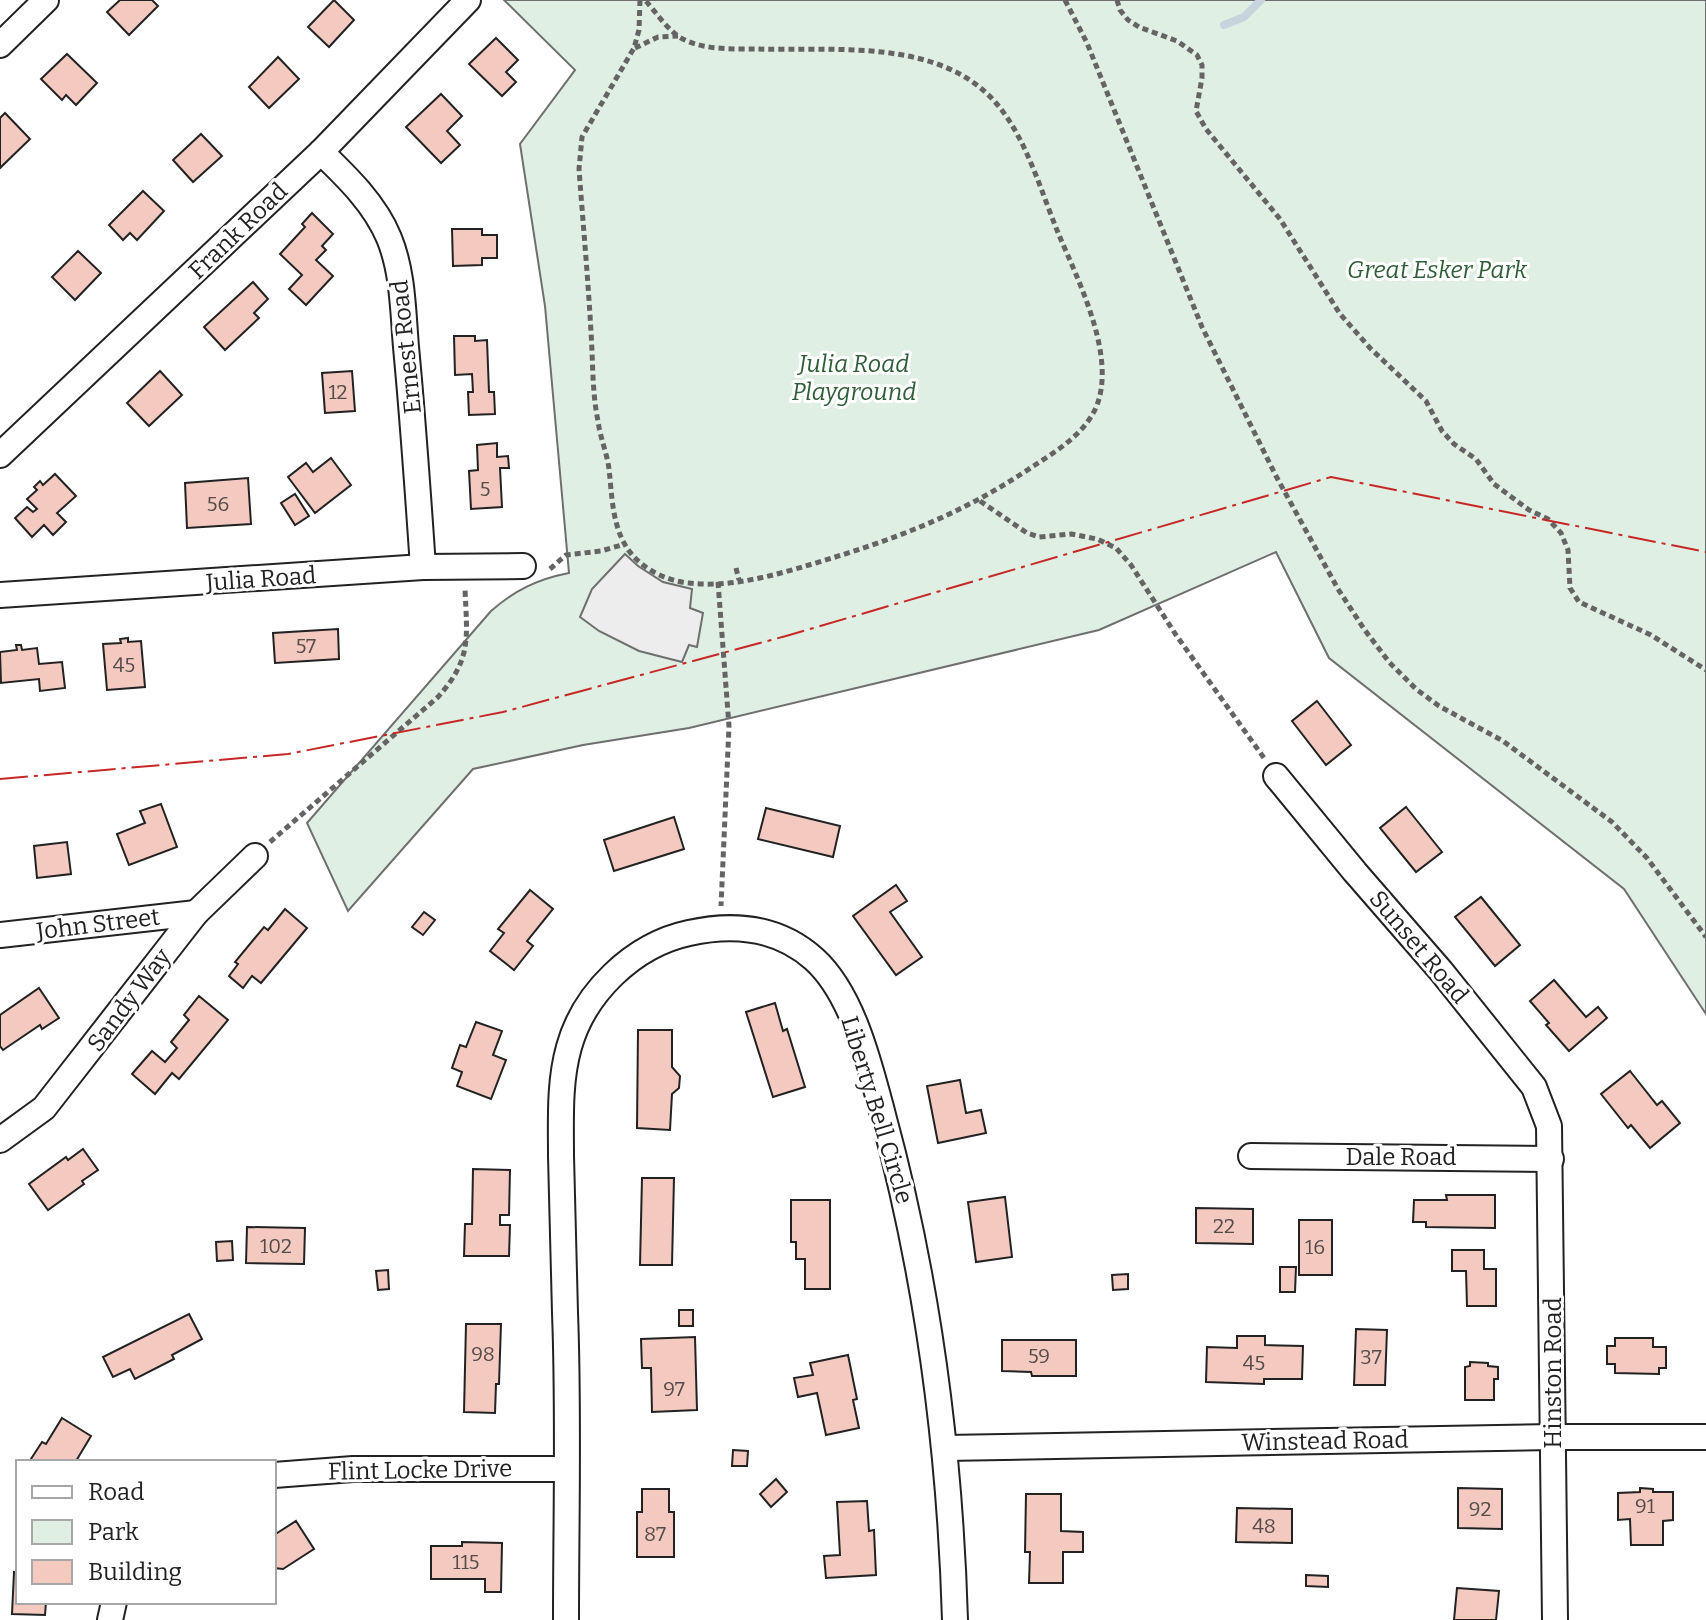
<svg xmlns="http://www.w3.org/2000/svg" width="1706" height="1620" viewBox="0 0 1706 1620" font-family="Bitter,serif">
<rect width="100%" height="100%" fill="#fff"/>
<path fill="#e0efe3" stroke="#6f6f6f" stroke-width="2" d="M504,0H1706V1014L1624,889L1329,658L1276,552L1099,630L689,728L583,745L473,769L348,911L307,823L491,611C515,590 538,579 569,573L545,306L520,144L575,70Z"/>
<path fill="#ededed" stroke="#6f6f6f" stroke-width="2" d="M625,554L638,566L663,582L692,589L690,608L703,613L697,647L689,645L682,662L639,651L599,631L580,617L592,589Z"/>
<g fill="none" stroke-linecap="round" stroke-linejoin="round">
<path stroke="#c7d3dd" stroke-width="8" d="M1224,25L1244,17L1261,0"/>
</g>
<g fill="#f3c9c0" stroke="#222" stroke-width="2">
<path d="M120,0H152L158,6L129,35L107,12Z"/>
<path d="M334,0L354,20L329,47L308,27Z"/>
<path d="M496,38L518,60L506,72L516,82L502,96L469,64Z"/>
<path d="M67,54L97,83L76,105L66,95L62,100L41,79Z"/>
<path d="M278,57L299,79L269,108L249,87Z"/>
<path d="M441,94L462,116L447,131L460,145L441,163L406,127Z"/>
<path d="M5,113L30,139L0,168V118Z"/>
<path d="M201,134L222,156L193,182L173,160Z"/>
<path d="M143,191L164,211L137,240L130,233L123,240L109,225Z"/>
<path d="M312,213L333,234L322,246L326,250L316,260L333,276L306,305L289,289L302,275L280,254L305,227L302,224Z"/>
<path d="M452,229H482V235H497V258H482V265L453,266Z"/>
<path d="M78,251L101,273L75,300L52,277Z"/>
<path d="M253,282L268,299L254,313L259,318L225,350L204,327Z"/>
<path d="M454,336H475V341L487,340L489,392H494L495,414L469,415L468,392H473L472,374L455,375Z"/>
<path d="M160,371L182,395L149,426L127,403Z"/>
<path d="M352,371L355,411L325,413L322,373Z"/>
<path d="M497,443V457L508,456L509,468H500L502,507L471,509L469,471L478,470L477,445Z"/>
<path d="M331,458L351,485L315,513L288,477L306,463L313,472Z"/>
<path d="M55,474L76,496L57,513L66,522L53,535L44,525L32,537L15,518L27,507L33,512L37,509L27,499L37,490L34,487L40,481L43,485Z"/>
<path d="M248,478L251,524L187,528L185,483Z"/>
<path d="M295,494L309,516L295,525L281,503Z"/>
<path d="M338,629L339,659L275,663L273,633Z"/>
<path d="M128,638V642L141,641L145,687L107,690L103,644L121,643L120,639Z"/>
<path d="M16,645H21L22,650L37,648L39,664L62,662L65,688L40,691L39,679L1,683L0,652L17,650Z"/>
<path d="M1317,701L1351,745L1326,765L1292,721Z"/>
<path d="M161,804L177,847L129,865L117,834L145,823L140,811Z"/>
<path d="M1406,807L1442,852L1416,872L1380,828Z"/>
<path d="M766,808L840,826L833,857L758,839Z"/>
<path d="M674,817L684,849L614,871L604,840Z"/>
<path d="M67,842L71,874L37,878L34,846Z"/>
<path d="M896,885L907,901L890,912L922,957L896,975L853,916Z"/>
<path d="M530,890L553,909L527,941L533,946L514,970L490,951L504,933L498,929Z"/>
<path d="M1481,897L1520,945L1495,966L1455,917Z"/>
<path d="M285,909L307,928L261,983L252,976L243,988L229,976L238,964L235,962L264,927L268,930Z"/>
<path d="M424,912L435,920L423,935L412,927Z"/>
<path d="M1554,980L1586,1017L1598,1007L1607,1018L1569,1051L1546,1025L1549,1023L1530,1001Z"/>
<path d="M39,988L59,1018L42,1029L40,1025L3,1050L0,1046V1015Z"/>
<path d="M199,996L228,1020L179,1079L172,1073L155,1094L132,1074L152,1051L165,1062L177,1048L171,1042L189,1020L184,1015Z"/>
<path d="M775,1003L783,1031L787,1029L805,1087L773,1097L746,1012Z"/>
<path d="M476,1022L502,1031L493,1055L506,1060L491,1099L457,1086L462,1072L452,1068L460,1045L466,1047Z"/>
<path d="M638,1030H672V1067L680,1076L679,1088L672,1094L670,1130L637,1128Z"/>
<path d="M1630,1071L1657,1105L1662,1101L1680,1123L1650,1148L1631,1125L1628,1128L1601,1094Z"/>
<path d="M960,1080L966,1113L981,1110L986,1133L938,1143L927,1086Z"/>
<path d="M83,1149L98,1170L82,1181L84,1184L48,1210L29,1184L66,1157L68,1160Z"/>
<path d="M473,1169L510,1170L509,1215H500V1225H510L509,1256H464L465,1224H472Z"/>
<path d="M642,1178H674L672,1265H640Z"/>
<path d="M1446,1195H1495V1228L1426,1227V1222H1413L1414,1200H1447Z"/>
<path d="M1005,1197L1012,1257L976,1262L968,1202Z"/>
<path d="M791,1200H830V1289H805V1259H796V1242H791Z"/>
<path d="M1196,1208L1253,1209V1244L1196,1243Z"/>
<rect x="1299" y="1220" width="33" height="55"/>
<path d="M247,1227L305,1228L304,1264L246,1263Z"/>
<path d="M232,1241L233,1260L217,1261L216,1242Z"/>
<path d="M1452,1250H1484V1269H1496V1306H1467L1466,1271H1452Z"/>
<path d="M1280,1267H1296L1295,1292H1280Z"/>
<path d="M388,1270L389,1289L378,1290L376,1271Z"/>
<path d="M1128,1274V1289L1113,1290L1112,1275Z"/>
<rect x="679" y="1310" width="14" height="16"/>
<path d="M189,1314L202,1339L172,1355L174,1359L135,1379L130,1369L113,1377L103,1357Z"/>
<path d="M466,1324H501L499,1384H496L495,1413L464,1412Z"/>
<path d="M1356,1329L1387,1330L1385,1385H1354Z"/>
<path d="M1237,1336H1265V1345L1303,1346L1302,1379H1264V1384L1206,1382L1207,1347L1237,1348Z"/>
<path d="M695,1337L697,1410L652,1412L651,1368H642L641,1339Z"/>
<path d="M1615,1338H1653V1347H1666V1368H1659V1374L1615,1373V1364H1607V1346H1615Z"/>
<path d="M1002,1340H1076V1376H1032L1031,1372L1002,1371Z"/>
<path d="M848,1355L857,1399L853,1400L859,1428L826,1435L817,1393L798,1397L794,1378L813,1375L810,1363Z"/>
<path d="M1470,1362L1488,1363V1366L1498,1367V1379H1494V1400H1465V1367L1470,1366Z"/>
<path d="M62,1418L91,1436L76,1461L78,1462H29L42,1442L46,1444Z"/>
<path d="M733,1450L748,1451L747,1466H732Z"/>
<path d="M776,1479L787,1492L771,1507L760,1494Z"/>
<path d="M1458,1488L1502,1489V1529L1458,1528Z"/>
<path d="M1640,1488L1653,1489V1492H1673V1520L1663,1521V1545H1631L1630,1519L1618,1520V1493L1640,1492Z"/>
<path d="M642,1489H669V1512H674V1557H637V1512H642Z"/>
<path d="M1026,1494H1061V1531L1083,1532V1552H1063V1583H1029L1030,1552H1025Z"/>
<path d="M867,1501L869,1531L874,1530L876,1575L826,1578L824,1556L840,1555L837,1502Z"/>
<path d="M1237,1508L1292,1509V1543L1236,1542Z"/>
<path d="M296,1521L314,1549L283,1569L274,1568V1535Z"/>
<path d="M462,1542L502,1543L501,1592H485V1579H431V1546H462Z"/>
<path d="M14,1572L18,1573V1602H46L45,1615L12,1614Z"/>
<path d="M1306,1575L1328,1576V1587L1306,1586Z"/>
<path d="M1457,1588L1499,1591L1496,1620H1454Z"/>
</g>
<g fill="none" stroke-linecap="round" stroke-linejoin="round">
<defs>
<g id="minor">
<path d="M0,45L46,0"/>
<path d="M321,152C347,177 375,204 389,238C403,272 403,311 406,347C413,420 418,494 423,567"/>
<path d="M0,455L321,152L468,0"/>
<path d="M0,595L423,567L523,566"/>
<path d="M1276,776L1355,872L1441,971L1534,1087L1549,1126L1555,1620"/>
<path d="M0,935L196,913"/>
<path d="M0,1140L44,1108L196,913L255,856"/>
<path d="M1251,1156L1551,1159"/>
<path d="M945,1448L1553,1437H1706"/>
<path d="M274,1475L353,1469H566"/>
<path d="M110,1620L114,1602"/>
<path d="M566,1620C566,1518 569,1415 565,1313C564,1261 562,1209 561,1156C561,1120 559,1082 569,1047C584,993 633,945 689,933C734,923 778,927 814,959C853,994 870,1066 883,1115C928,1280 950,1450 955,1620"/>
</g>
</defs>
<use href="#minor" stroke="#222" stroke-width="28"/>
<g stroke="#646464" stroke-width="5" stroke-dasharray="6 4" stroke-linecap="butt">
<path d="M640,0L639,30L634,48L582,137L579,169C583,223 588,278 591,332C593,362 592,392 598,421C600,437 607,453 609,469C612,495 612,525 627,548C640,568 666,581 689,583C728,588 772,576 809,565C893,540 959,516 1032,467C1058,450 1090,431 1099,399C1113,349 1078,280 1059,235C1041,192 1027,139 996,103C940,38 835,51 757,49C734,49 706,50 685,40C669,33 656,12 645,0"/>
<path d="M1065,0L1087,43L1202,327L1276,476L1338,589L1364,629L1389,662L1416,689L1439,706L1503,741L1612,822L1647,858L1706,937"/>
<path d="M1117,0L1120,10L1128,20L1139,27L1177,41L1197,55L1202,65V78L1196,111L1206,129L1280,219L1340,314L1370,348L1426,401L1442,431L1454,444L1476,459L1494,484L1529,510L1548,519L1561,533L1568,550L1570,588L1579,602L1651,635L1706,670"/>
<path d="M635,48L658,37L678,36"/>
<path d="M980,501L1027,533L1039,537L1071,534L1097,539L1116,548L1131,565L1176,635L1264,758"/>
<path d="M736,568L739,580"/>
<path d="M550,569L566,555L601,551L625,544"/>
<path d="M718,582L729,726L721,906"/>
<path d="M270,842L438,697C472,659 467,638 465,589"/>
</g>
<use href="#minor" stroke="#fff" stroke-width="24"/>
<path stroke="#c62828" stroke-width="2" stroke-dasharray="28 6 4 6" stroke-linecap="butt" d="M0,779L288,754L503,712L786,636L1331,477L1706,552"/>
</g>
<g text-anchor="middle" stroke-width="6" stroke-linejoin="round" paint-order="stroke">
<g font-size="20" fill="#564c4a">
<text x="338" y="399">12</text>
<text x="485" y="496">5</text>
<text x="218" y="511">56</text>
<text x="306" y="653">57</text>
<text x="124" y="672">45</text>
<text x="1224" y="1233">22</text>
<text x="276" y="1253">102</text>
<text x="1315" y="1254">16</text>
<text x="483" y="1361">98</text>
<text x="1039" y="1363">59</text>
<text x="1371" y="1364">37</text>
<text x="1254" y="1370">45</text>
<text x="674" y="1396">97</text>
<text x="1645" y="1513">91</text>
<text x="1480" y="1516">92</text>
<text x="1264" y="1533">48</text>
<text x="655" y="1541">87</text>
<text x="466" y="1569">115</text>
</g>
<g font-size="24" fill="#222" stroke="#fff">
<text transform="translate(238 231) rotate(-44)" y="8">Frank Road</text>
<text transform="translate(406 347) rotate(-96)" y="8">Ernest Road</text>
<text transform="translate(261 579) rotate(-4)" y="8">Julia Road</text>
<text transform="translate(98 924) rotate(-7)" y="8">John Street</text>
<text transform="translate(1419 947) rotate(50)" y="8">Sunset Road</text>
<text transform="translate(129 1000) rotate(-53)" y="8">Sandy Way</text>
<text transform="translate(877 1110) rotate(73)" y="8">Liberty Bell Circle</text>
<text x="1401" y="1165">Dale Road</text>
<text transform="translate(1553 1373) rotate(-90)" y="8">Hinston Road</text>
<text transform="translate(1325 1441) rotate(-1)" y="8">Winstead Road</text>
<text transform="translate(420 1470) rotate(-1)" y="8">Flint Locke Drive</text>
</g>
<g font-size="24" font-style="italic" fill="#2f5e38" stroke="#fff">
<text x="1437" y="278">Great Esker Park</text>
<text x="854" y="372">Julia Road<tspan x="854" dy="28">Playground</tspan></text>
</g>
</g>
<rect x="16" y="1460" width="260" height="144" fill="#ffffff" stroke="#a7a7a7" stroke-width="2"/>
<rect x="32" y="1486" width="40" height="12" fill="#ffffff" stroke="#a7a7a7" stroke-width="2"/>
<text x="88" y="1500" font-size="24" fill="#222222">Road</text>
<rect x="32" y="1520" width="40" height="24" fill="#e0efe3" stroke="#a7a7a7" stroke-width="2"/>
<text x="88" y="1540" font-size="24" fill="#222222">Park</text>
<rect x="32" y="1560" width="40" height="24" fill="#f3c9c0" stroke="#a7a7a7" stroke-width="2"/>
<text x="88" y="1580" font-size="24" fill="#222222">Building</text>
</svg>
